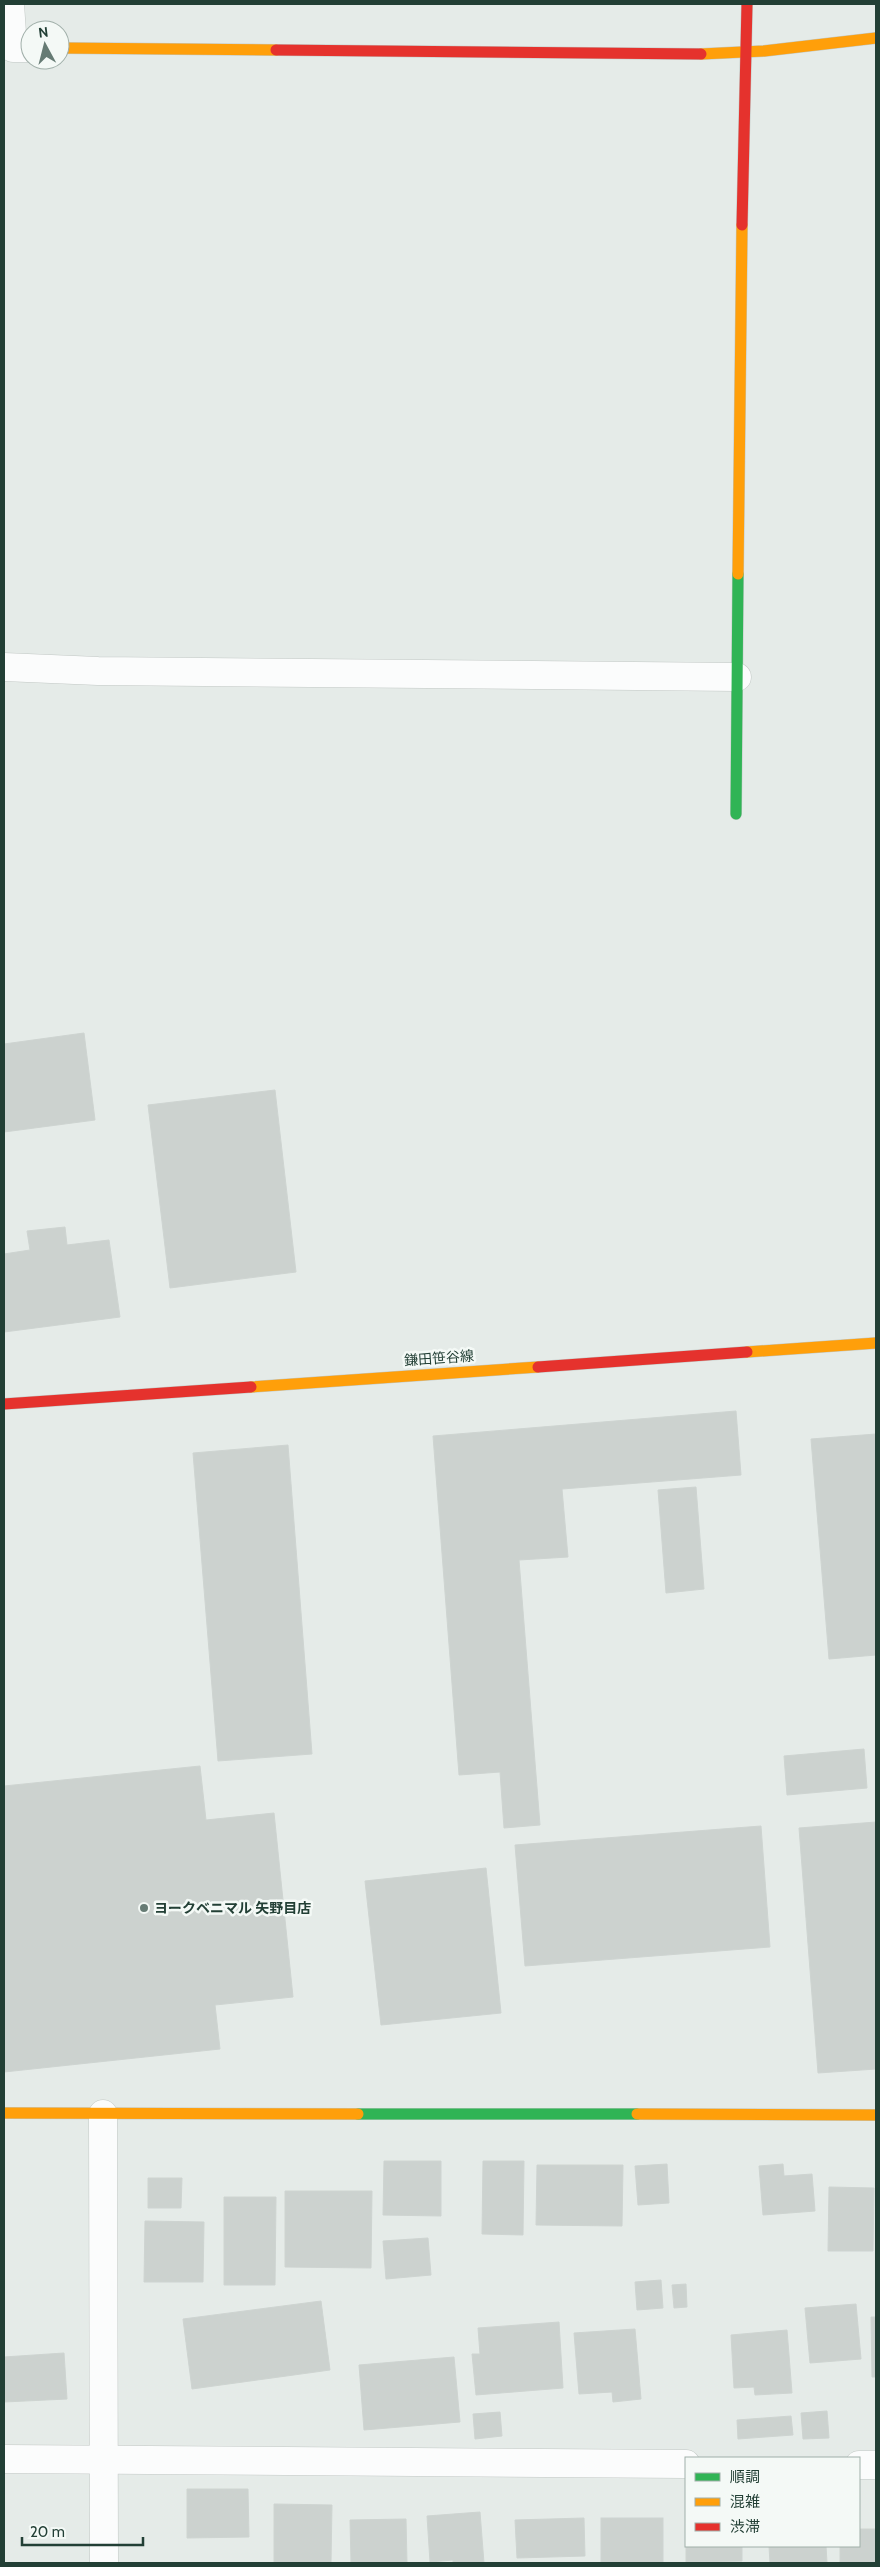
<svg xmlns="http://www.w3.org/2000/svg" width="880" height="2567" viewBox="0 0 880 2567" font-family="Cabin,'Noto Sans JP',sans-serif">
<rect width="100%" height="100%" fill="#e5ebe8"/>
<g fill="#ccd2cf" stroke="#ced4d1">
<path d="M84,1033L95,1120L4,1132V1044Z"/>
<path d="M275,1090L296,1272L170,1288L148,1105Z"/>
<path d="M65,1227L67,1245L109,1240L120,1317L4,1332V1254L30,1250L27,1231Z"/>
<path d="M736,1411L741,1475L562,1489L568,1557L519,1560L540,1825L504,1828L500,1772L459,1775L433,1436Z"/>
<path d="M876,1434V1655L829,1659L811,1439Z"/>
<path d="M288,1445L312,1754L218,1761L193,1453Z"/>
<path d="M696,1487L704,1589L666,1593L658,1490Z"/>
<path d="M864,1749L867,1788L787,1795L784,1756Z"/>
<path d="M200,1766L206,1820L274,1813L293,1997L215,2005L220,2049L4,2072V1786Z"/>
<path d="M876,1822V2069L818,2073L799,1828Z"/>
<path d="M761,1826L770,1947L525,1966L515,1845Z"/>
<path d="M486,1868L501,2013L381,2025L365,1881Z"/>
<path d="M384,2161H441V2216L383,2215Z"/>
<path d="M483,2161H524L523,2235L482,2234Z"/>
<path d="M667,2164L669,2203L638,2205L635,2166Z"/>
<path d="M783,2164L784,2176L812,2174L815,2211L763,2215L759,2166Z"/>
<path d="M537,2165H623L622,2226L536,2225Z"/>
<path d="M148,2178H182L181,2208H148Z"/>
<path d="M829,2187L874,2188L873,2251H828Z"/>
<path d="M285,2191H372L371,2268L285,2267Z"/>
<path d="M224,2197H276L275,2285H224Z"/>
<path d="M145,2221L204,2222L203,2282H144Z"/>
<path d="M428,2238L431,2275L386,2279L383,2241Z"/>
<path d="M661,2280L663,2308L637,2310L635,2282Z"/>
<path d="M686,2284L687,2307L674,2308L672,2285Z"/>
<path d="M321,2301L330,2370L192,2389L183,2319Z"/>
<path d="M856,2304L861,2359L810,2363L805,2308Z"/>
<path d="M871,2317H876V2377H872Z"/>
<path d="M559,2322L563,2388L476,2395L472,2354H480L478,2328Z"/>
<path d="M635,2329L641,2399L613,2402L612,2392L579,2394L574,2333Z"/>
<path d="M787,2330L792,2393L755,2395L754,2387L734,2388L731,2335Z"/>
<path d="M64,2353L67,2399L4,2402V2357Z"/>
<path d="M454,2357L460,2422L364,2430L359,2365Z"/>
<path d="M827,2411L829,2438L803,2439L801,2413Z"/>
<path d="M500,2412L502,2436L475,2439L473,2414Z"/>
<path d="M791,2416L793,2435L738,2439L737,2420Z"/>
<path d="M187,2489H248L249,2537L187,2538Z"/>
<path d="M274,2504L332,2505L331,2563H274Z"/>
<path d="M480,2512L484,2563H453V2560L430,2562L427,2516Z"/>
<path d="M584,2518L585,2556L517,2558L515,2520Z"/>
<rect x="601" y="2518" width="62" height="45"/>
<path d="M406,2519L407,2563H351L350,2520Z"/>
<path d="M859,2529H876V2563H840V2546H859Z"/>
<path d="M686,2546H742V2561L686,2562Z"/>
<path d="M769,2546H826L827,2563H770Z"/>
</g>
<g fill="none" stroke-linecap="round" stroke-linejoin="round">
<defs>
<g id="street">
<path d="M10,4L13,48H30"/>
<path d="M4,667L98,671L737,677"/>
<path d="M103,2114L104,2563"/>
<path d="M4,2459L686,2464"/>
<path d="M859,2465H876"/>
</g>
<g id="fast">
<path d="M736,814L738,574"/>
<path d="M358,2114H637"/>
</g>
<g id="slow">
<path d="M60,48L276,50"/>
<path d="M701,54L764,51L876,38"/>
<path d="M738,574L742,225"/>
<path d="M747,1352L876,1343"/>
<path d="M251,1387L538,1367"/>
<path d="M4,2113L358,2114"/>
<path d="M637,2114L876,2115"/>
</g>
<g id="jam">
<path d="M276,50L701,54"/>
<path d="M742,225L747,4"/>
<path d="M538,1367L747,1352"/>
<path d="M4,1404L251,1387"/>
</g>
</defs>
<use href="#street" stroke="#c2c8c5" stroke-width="29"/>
<use href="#fast" stroke="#c1c8c5" stroke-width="12"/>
<use href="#slow" stroke="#c1c8c5" stroke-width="12"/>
<use href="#jam" stroke="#c1c8c5" stroke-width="12"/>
<use href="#street" stroke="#fbfcfc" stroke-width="28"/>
<use href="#fast" stroke="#30b455" stroke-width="11"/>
<use href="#slow" stroke="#ff9f0a" stroke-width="11"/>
<use href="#jam" stroke="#e5322d" stroke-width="11"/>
</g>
<circle fill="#667b74" stroke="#f4f9f6" stroke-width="2" cx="144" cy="1908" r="5"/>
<g text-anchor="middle" stroke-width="5" stroke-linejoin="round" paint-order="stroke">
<g font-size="14" fill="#223f35" stroke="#f4f9f6">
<text transform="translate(439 1358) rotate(-4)" y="5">鎌田笹谷線</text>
</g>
<g font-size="14" font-weight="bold" fill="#223f35" stroke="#f4f9f6" text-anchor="start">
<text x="154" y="1913">ヨークベニマル 矢野目店</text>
</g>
</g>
<rect width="880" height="2567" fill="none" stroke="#223f35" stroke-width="10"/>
<rect x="685" y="2457" width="175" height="90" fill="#f4f9f6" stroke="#a0afa9"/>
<rect x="695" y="2473" width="25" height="8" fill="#30b455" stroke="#a0afa9"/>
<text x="730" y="2482" font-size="15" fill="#223f35">順調</text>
<rect x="695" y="2498" width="25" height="8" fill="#ff9f0a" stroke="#a0afa9"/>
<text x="730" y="2507" font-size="15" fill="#223f35">混雑</text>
<rect x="695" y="2523" width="25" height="8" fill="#e5322d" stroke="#a0afa9"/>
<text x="730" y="2532" font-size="15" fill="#223f35">渋滞</text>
<g transform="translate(45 45) rotate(353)"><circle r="24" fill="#f4f9f6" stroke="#a0afa9"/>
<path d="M0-4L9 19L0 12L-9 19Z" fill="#667b74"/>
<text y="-8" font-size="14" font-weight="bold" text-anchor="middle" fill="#223f35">N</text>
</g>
<path d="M22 2537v8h121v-8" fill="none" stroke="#223f35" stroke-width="2.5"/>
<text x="30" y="2537" font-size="15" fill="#223f35" stroke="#f4f9f6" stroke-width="4" paint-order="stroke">20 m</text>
</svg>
